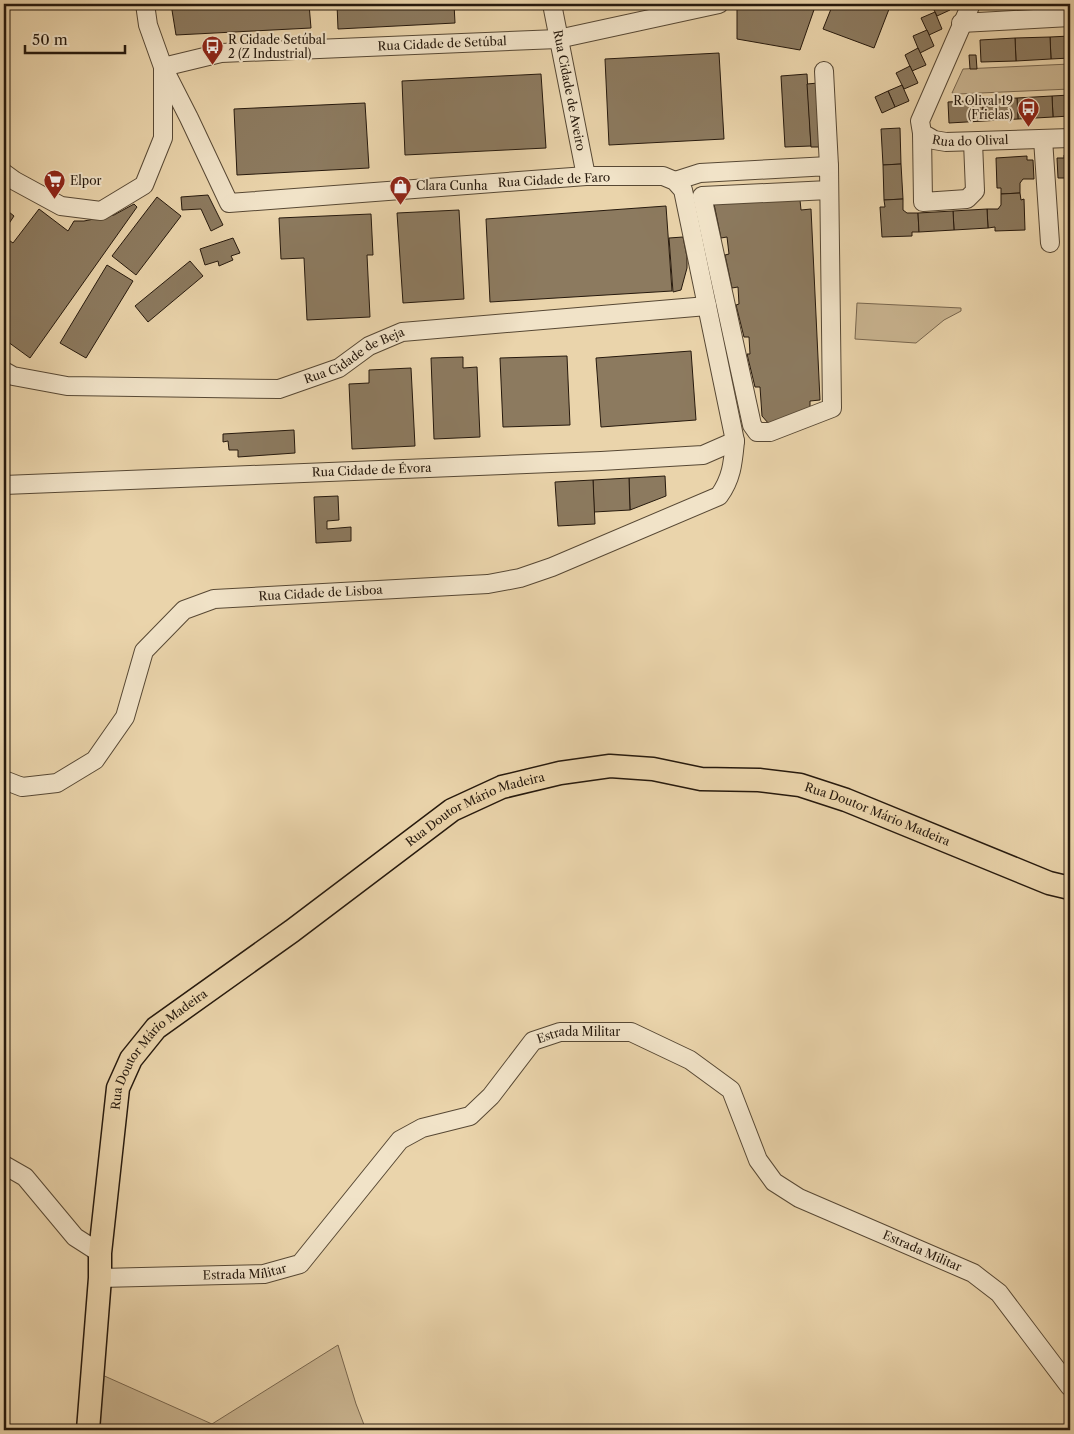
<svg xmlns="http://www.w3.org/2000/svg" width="1074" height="1434" viewBox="0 0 1074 1434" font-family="'Libre Caslon Text',serif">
<rect width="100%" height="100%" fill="#ead4ab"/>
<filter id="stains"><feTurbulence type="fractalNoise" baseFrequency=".004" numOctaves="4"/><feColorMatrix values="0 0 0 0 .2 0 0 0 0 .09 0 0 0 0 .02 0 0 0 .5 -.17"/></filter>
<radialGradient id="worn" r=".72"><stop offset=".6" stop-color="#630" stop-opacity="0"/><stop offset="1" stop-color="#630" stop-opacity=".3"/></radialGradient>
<g fill="#c9b490" stroke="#78664e">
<path d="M1070,64V89L958,94L952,93L963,69Z"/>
<path d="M857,303L961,308V311L944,320L916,343L855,339Z"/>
<path d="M338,1345L356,1404L366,1430H96L100,1374L212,1424Z"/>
</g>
<g fill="#8c7a5f" stroke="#26190d">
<path d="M171,4H309L311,28L176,35Z"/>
<path d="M337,4H454L455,23L338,29Z"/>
<path d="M737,4H816L800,50L737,39Z"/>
<path d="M833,4H891L874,48L823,29Z"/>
<path d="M931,4H947L950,10L937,16Z"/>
<path d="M935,12L942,29L929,35L921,18Z"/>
<path d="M927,30L934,46L920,53L913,36Z"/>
<path d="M1070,36V58L1051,59L1050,37Z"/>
<path d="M1050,37L1051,59L1016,61L1015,38Z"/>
<path d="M1015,38L1016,61L981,62L980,40Z"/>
<path d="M918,48L926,65L912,71L905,55Z"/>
<path d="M719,53L724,139L609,145L605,59Z"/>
<path d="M969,55H976L977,69H970Z"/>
<path d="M910,66L918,83L904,89L896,73Z"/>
<path d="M541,74L546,148L405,155L402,81Z"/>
<path d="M807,74L811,146L785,147L781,76Z"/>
<path d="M818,83L823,147H811L807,84Z"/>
<path d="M902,85L909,101L895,107L888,91Z"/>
<path d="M888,91L895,107L882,113L875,97Z"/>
<path d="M1070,95V116L1053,117L1052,96Z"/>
<path d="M1052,96L1053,117L1018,119L1017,98Z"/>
<path d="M1017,98L1018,119L984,121L982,100Z"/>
<path d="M982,100L984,121L949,123L948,102Z"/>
<path d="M365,103L369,168L237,175L234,109Z"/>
<path d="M900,128L901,164L883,165L881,129Z"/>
<path d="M1064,155H1070V178H1058L1057,158H1064Z"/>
<path d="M1027,156V160H1033L1034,179H1023L1020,183V193L1001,194V188H997L996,158Z"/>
<path d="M901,164L903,199L884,200L883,165Z"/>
<path d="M1020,193L1021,200L1024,199L1025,230L995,231V227L988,228L987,209H998L1001,205V194Z"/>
<path d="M208,195L223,225L211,231L201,209L182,210L181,197Z"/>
<path d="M157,197L181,216L136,275L112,256Z"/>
<path d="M903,199V210L907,213H918L919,232H912V236L882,237L880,207H885L884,200Z"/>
<path d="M800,200L801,210L811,209L820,400L810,401V407L769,424L762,416L760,387H755L747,354H750L749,337H744L736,305L739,304L738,287L732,288L725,255L729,254L727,237L721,238L714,204Z"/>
<path d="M134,204L137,207L30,358L4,339V242L6,238L13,243L39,209L68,231L74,221H84L114,215Z"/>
<path d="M666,206L672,291L490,302L486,219Z"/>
<path d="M4,208L14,216L4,231Z"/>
<path d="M987,209L988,228L954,230L953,211Z"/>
<path d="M459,210L464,299L403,303L397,213Z"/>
<path d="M953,211L954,230L919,232L918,213Z"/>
<path d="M371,214L373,255H367L370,317L307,320L304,258L281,259L279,218Z"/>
<path d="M683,237L687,257V268L681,290L673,292L669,238Z"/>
<path d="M233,238L240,253L231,256L233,260L219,266L218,261L205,265L200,249Z"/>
<path d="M190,261L203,276L148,322L135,306Z"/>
<path d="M107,265L133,281L86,358L60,343Z"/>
<path d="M691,351L696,420L601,427L596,358Z"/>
<path d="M567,356L570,425L503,427L500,358Z"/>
<path d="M463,357V368L477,367L480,437L434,439L431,358Z"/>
<path d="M411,368L415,446L352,449L349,384L369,383V370Z"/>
<path d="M294,430L295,453L238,457V450H229L228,441L223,442V434Z"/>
<path d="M665,476L666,496L630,510L629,478Z"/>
<path d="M629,478L630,510L594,512L593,480Z"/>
<path d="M593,480L595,524L558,526L555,482Z"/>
<path d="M338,496L339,520L327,521V529L351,527V541L316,543L314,497Z"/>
</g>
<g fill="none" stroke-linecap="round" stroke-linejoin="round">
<defs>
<g id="minor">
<path id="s1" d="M552,4L586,176"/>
<path id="s2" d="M971,4L920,121L922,133L934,140L946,142L1070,138"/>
<path d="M961,23L1070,17"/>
<path id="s3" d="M163,67L221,53L558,39L719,4"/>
<path d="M824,71L829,166"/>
<path d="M922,133L923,202L967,199L975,191L973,142"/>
<path d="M1043,139L1050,243"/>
<path d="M4,173L15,181L61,206L101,211L144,185L163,138V67L148,25L145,4"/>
<path d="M675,181L700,173L829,166L832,408L770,432H757L752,425L702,196L829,190"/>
<path id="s4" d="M4,371L13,376L67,386L279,389L339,368L369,346L402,332L707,306"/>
<path id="s5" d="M4,485L601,461L703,455L735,441"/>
<path id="s6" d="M4,780L22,787L57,783L95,760L125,717L144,651L184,610L214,599L488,584L520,578L552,567L719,496C732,478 733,462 735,441L683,190L675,181L663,176H586L229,203L189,118L163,67"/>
<path d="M4,1165L25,1177L75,1237L100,1253"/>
<path id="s7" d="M100,1278L264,1274L300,1264L400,1140L422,1128L470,1116L491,1096L533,1041L560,1032H631L690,1060L731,1090L758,1160L774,1182L799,1198L973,1273L999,1293L1070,1387"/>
</g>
<g id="major">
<path id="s8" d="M88,1430L100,1278V1253L118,1088L131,1059L156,1028L292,931L452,810L502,787L560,773L610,766L653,769L701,779L759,780L800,785L846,800L1049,883L1070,888"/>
</g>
</defs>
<use href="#minor" stroke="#574834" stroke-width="20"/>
<use href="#major" stroke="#26190d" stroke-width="25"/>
<use href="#minor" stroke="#f1e3c8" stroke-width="18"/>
<use href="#major" stroke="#ead4ab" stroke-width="22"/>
</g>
<defs>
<symbol id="bus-pin" viewBox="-11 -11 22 30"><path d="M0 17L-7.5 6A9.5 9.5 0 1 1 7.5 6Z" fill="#8f2418" stroke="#f1e3c8"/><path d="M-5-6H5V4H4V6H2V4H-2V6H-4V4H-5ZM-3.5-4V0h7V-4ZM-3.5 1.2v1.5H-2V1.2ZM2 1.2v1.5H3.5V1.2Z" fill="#fff"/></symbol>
<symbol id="supermarket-pin" viewBox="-11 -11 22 30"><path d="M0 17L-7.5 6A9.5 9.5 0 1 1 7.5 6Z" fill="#8f2418" stroke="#f1e3c8"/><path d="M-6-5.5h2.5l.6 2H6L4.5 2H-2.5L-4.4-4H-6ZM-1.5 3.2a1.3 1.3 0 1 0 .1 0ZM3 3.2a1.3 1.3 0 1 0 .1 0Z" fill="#fff"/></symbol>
<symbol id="shop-pin" viewBox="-11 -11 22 30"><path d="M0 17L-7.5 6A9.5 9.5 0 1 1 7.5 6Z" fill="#8f2418" stroke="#f1e3c8"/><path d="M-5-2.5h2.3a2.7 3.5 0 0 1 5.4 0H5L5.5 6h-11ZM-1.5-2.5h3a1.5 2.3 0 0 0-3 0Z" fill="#fff"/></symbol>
</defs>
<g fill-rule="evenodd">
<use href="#bus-pin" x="200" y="34" width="25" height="34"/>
<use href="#bus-pin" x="1016" y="96" width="25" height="34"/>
<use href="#supermarket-pin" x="42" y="168" width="25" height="34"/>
<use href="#shop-pin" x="388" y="174" width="25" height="34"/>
</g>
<g text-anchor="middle" stroke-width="4" stroke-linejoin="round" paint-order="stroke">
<g font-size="12" fill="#26190d" stroke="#f1e3c8" text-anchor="start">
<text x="228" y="44">R Cidade Setúbal<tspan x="228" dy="14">2 (Z Industrial)</tspan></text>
<text x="1013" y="105" text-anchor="end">R Olival 19<tspan x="1013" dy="14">(Frielas)</tspan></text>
<text x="70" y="185">Elpor</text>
<text x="416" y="190">Clara Cunha</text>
</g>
<g font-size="12" fill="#26190d" stroke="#f1e3c8">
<text dy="4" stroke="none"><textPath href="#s3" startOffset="281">Rua Cidade de Setúbal</textPath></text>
<text dy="4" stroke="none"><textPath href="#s1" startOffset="88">Rua Cidade de Aveiro</textPath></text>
<text dy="4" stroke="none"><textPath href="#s2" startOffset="190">Rua do Olival</textPath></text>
<text transform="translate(554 180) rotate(-3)" y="4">Rua Cidade de Faro</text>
<text dy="4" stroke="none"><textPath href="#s4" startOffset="360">Rua Cidade de Beja</textPath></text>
<text dy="4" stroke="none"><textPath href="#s5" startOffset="368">Rua Cidade de Évora</textPath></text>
<text dy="4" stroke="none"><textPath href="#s6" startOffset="416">Rua Cidade de Lisboa</textPath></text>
<text dy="4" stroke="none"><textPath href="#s8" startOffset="804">Rua Doutor Mário Madeira</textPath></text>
<text dy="4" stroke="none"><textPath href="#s8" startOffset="1222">Rua Doutor Mário Madeira</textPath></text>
<text dy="4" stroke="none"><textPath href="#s7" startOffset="580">Estrada Militar</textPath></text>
<text dy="4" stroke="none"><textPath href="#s8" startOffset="399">Rua Doutor Mário Madeira</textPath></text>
<text dy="4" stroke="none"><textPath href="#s7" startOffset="1015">Estrada Militar</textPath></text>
<text dy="4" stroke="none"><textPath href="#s7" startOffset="145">Estrada Militar</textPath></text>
</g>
</g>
<rect width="1074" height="1434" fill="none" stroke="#ead4ab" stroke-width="20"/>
<rect x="5" y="5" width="1064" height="1424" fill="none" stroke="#26190d" stroke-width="2.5"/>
<rect x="10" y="10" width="1054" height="1414" fill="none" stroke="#26190d"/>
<path d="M25 45v8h100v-8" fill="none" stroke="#26190d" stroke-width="2.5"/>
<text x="32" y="45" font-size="15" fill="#26190d" stroke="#f1e3c8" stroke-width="4" paint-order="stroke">50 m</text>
<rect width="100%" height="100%" filter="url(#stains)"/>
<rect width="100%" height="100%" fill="url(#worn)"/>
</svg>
